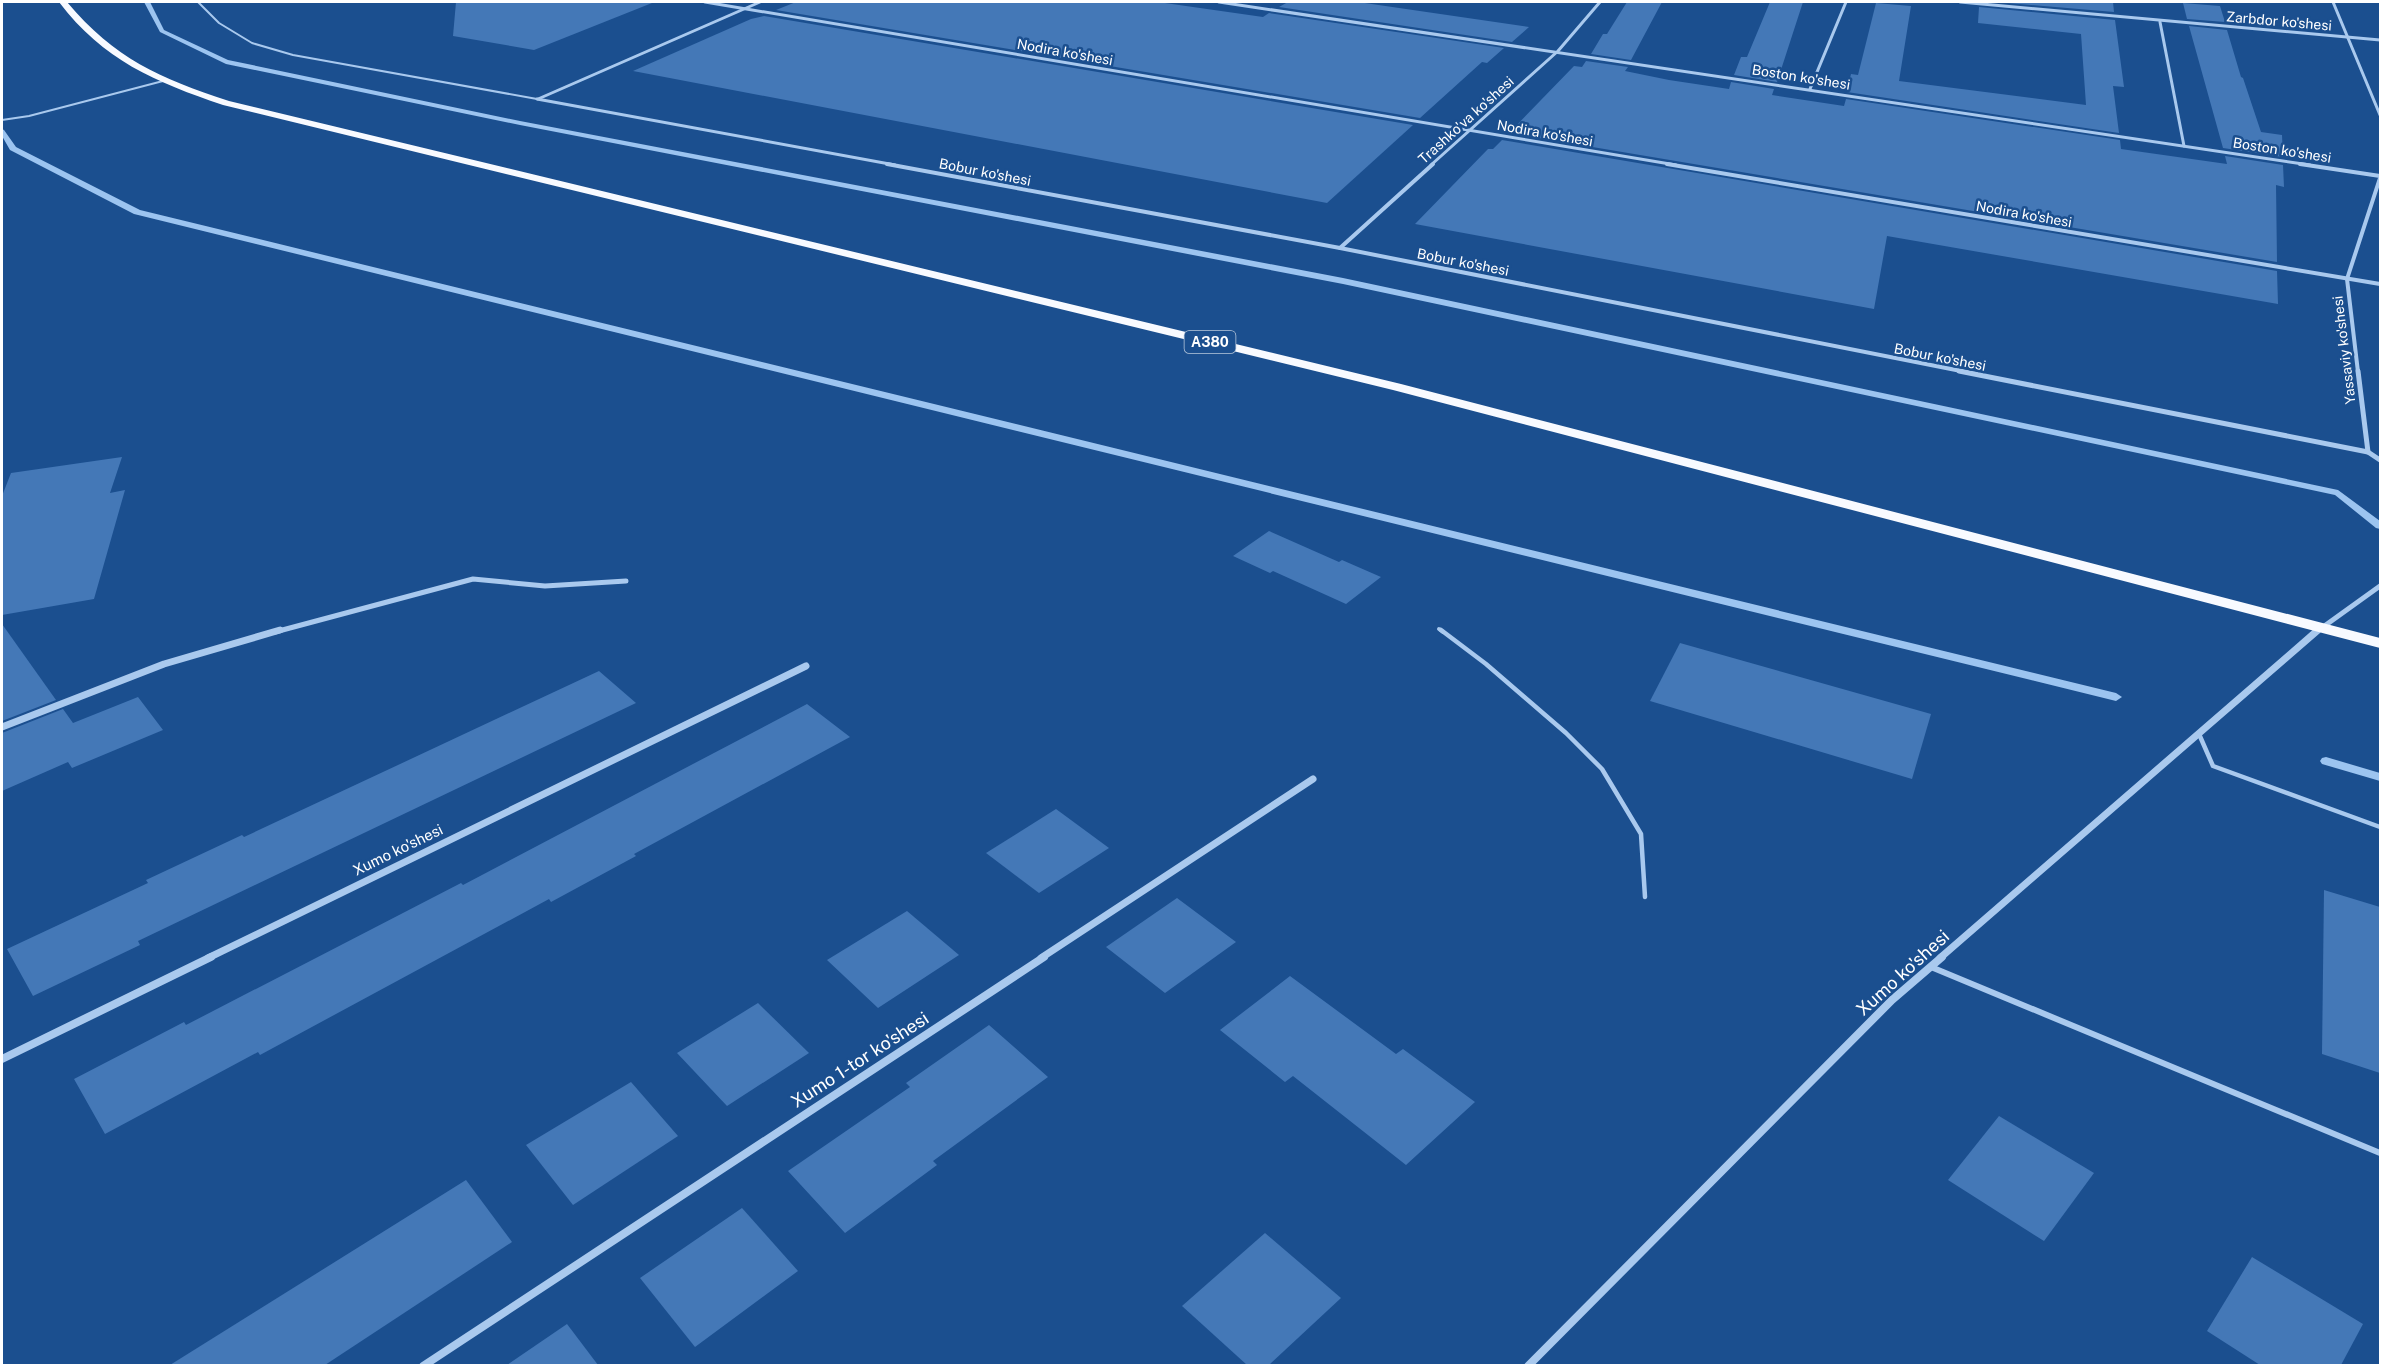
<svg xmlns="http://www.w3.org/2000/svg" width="2382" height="1367" viewBox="0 0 2382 1367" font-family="'Public Sans',sans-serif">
<rect width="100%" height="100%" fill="#1b4f8f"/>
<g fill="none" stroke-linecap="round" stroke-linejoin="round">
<g fill="#9cc4f0" fill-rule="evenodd">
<path d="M144,2H150L164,30L228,60L520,121L1343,278L2338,490L2380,521V529L2376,528L2335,495L1343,284L520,125L226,64L160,32Z"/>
<path d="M2,129L4,130L16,147L140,210L2116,693L2122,697L2116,701L134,214L10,150L2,136Z"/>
<path d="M2326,757L2380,773V781L2322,764L2320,761L2322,758Z"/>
</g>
</g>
<g fill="#4478b7">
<path d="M456,2H652V3L534,50L453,36Z"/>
<path d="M796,2H1158L1263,17L1269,13L1504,48L1487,63L1482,62L1420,118L776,10Z"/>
<path d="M1288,2H1358L1529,27L1512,42L1279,7Z"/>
<path d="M1627,2H1662L1631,60L1591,54L1603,34H1607Z"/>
<path d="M1770,2H1803L1777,82L1734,75L1741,57H1747Z"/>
<path d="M1996,2H2113L2114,12Z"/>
<path d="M1876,3L1911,6L1899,81L2086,105L2081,34L1978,23L1979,7L2115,20L2124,87L2113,86L2119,133L1847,92L1851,74L1858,75Z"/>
<path d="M2183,3L2220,6L2225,22L2187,19Z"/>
<path d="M764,16L1413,125L1327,203L633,71L751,19Z"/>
<path d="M2189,26L2227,30L2241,77L2243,78L2261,132L2282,135L2283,157L2223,148Z"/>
<path d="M1586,61L1628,67L1625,71L1669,80L1729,89L1731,82L1774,89L1772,95L1844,106L1846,99L2120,140L2121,149L2227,164L2225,156L2283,165L2284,187L2276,185L2277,262L1509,133L1574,66L1582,67Z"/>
<path d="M1502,140L2277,271L2278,304L1887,236L1874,309L1415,224L1488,149H1493Z"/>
<path d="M122,457L110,493L125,490L94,599L2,615V496L11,473Z"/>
<path d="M1269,531L1339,562L1342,560L1381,577L1346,604L1273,571L1270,573L1233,556Z"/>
<path d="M2,624L56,700L2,721Z"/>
<path d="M1680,643L1931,714L1912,779L1650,701Z"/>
<path d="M599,671L636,703L138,941L140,945L33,996L7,949L148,883L146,880L242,835L244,837Z"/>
<path d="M138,697L163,730L72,768L68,762L2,791V733L63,709L73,723Z"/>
<path d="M807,704L850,737L634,854L636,856L551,902L549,899L260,1055L258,1052L105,1134L74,1079L184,1022L186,1025L461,883L463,885Z"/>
<path d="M1056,809L1109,848L1039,893L986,853Z"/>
<path d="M2324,890L2380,907V1073L2322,1054Z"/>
<path d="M1177,898L1236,942L1165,993L1106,947Z"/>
<path d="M907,911L959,955L878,1008L827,960Z"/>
<path d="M1290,976L1396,1054L1403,1049L1475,1102L1406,1165L1293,1076L1285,1082L1220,1030Z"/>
<path d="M758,1003L809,1053L727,1106L677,1053Z"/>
<path d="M989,1025L1048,1077L933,1161L937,1165L845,1233L788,1171L910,1087L906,1083Z"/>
<path d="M631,1082L678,1136L573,1205L526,1145Z"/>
<path d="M1999,1116L2094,1173L2044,1241L1948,1180Z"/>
<path d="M466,1180L512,1242L325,1365H170Z"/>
<path d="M742,1208L798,1271L695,1347L640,1278Z"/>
<path d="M1265,1233L1341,1298L1269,1365H1247L1182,1306Z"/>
<path d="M2252,1257L2363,1324L2341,1365H2260L2207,1331Z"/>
<path d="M567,1324L598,1365H507Z"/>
</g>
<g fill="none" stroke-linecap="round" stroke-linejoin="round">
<g stroke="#a9c9ee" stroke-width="2">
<path d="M198,2L219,23L252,43L293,55L537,99"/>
<path d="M2,120L29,116L163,81"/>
</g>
<path stroke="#a9c9ee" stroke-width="4" d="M1439,629L1443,632"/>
<g stroke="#a9c9ee" stroke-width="4.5">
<path d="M1441,630L1486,664L1566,733L1602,769L1641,834L1645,897"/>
<path d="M2199,734L2213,766L2380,827"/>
</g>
<path stroke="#a9c9ee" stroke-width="6" d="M1931,967L2380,1153"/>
<g stroke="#a9c9ee" stroke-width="3">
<path d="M705,2L1676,165"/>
<path d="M1219,2L2310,165"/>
<path d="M1960,2L2380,40"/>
<path d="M2333,2L2380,115"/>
<path d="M2160,22L2184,146"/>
<path d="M1810,89L1846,2"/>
<path d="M537,99L895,165"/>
<path d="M538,99L760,2"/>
<path d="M1431,165L1558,51L1600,2"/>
</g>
<g stroke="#a9c9ee" stroke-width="4">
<path d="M887,164L1340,248L1966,372"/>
<path d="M1667,164L2380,284"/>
<path d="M2300,164L2380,176"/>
<path d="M1340,248L1433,164"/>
<path d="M2358,372L2347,279L2380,178"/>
</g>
<g stroke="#a9c9ee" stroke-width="5">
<path d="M1959,371L2368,452L2380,460"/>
<path d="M2358,371L2368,452"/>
<path d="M275,632L473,579L545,586L626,581"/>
<path d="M2316,632L2380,586"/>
</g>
<g stroke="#a9c9ee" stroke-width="7">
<path d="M2,727L164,664L280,630"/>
<path d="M208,958L806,666"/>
<path d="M1041,958L1313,779"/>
<path d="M1940,958L2318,630"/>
</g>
<g stroke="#a9c9ee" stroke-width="8">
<path d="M2,1059L211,957"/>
<path d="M423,1366L1044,957"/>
<path d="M1528,1366L1892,1000L1942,957"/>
</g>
<path fill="#f8faff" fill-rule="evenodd" d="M59,2H67C115,59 159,78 229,101L1401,384L2380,638V648L1393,390L223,105C155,82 103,60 59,2Z"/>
</g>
<g text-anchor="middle" stroke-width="5" stroke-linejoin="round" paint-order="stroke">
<g font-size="14" fill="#fff" stroke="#1b4f8f">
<text transform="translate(2279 21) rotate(5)" y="5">Zarbdor ko'shesi</text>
<text transform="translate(1065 52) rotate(10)" y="5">Nodira ko'shesi</text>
<text transform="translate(1801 77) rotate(9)" y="5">Boston ko'shesi</text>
<text transform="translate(1466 120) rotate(-42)" y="5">Trashko'va ko'shesi</text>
<text transform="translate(1545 133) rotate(10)" y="5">Nodira ko'shesi</text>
<text transform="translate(2282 150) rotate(9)" y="5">Boston ko'shesi</text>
<text transform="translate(985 172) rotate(11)" y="5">Bobur ko'shesi</text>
<text transform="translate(2024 214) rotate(10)" y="5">Nodira ko'shesi</text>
<text transform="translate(1463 262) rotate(11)" y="5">Bobur ko'shesi</text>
<text transform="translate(2344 350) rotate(-97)" y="5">Yassaviy ko'shesi</text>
<text transform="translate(1940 357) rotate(11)" y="5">Bobur ko'shesi</text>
</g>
<rect fill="#1b4f8f" stroke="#bbcadd" stroke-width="1.5" x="1184.5" y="331" width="51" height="22" rx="4.5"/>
<g font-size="14" font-weight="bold" fill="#fff">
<text x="1210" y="347">A380</text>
</g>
<g font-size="15" fill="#fff" stroke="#1b4f8f">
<text transform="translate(398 850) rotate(-26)" y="5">Xumo ko'shesi</text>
</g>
<g font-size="18" fill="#fff" stroke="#1b4f8f">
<text transform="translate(1903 973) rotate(-42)" y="6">Xumo ko'shesi</text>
<text transform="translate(860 1060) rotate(-33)" y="6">Xumo 1-tor ko'shesi</text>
</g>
</g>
<rect width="2382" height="1367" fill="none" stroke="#ffffff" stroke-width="6"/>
</svg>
